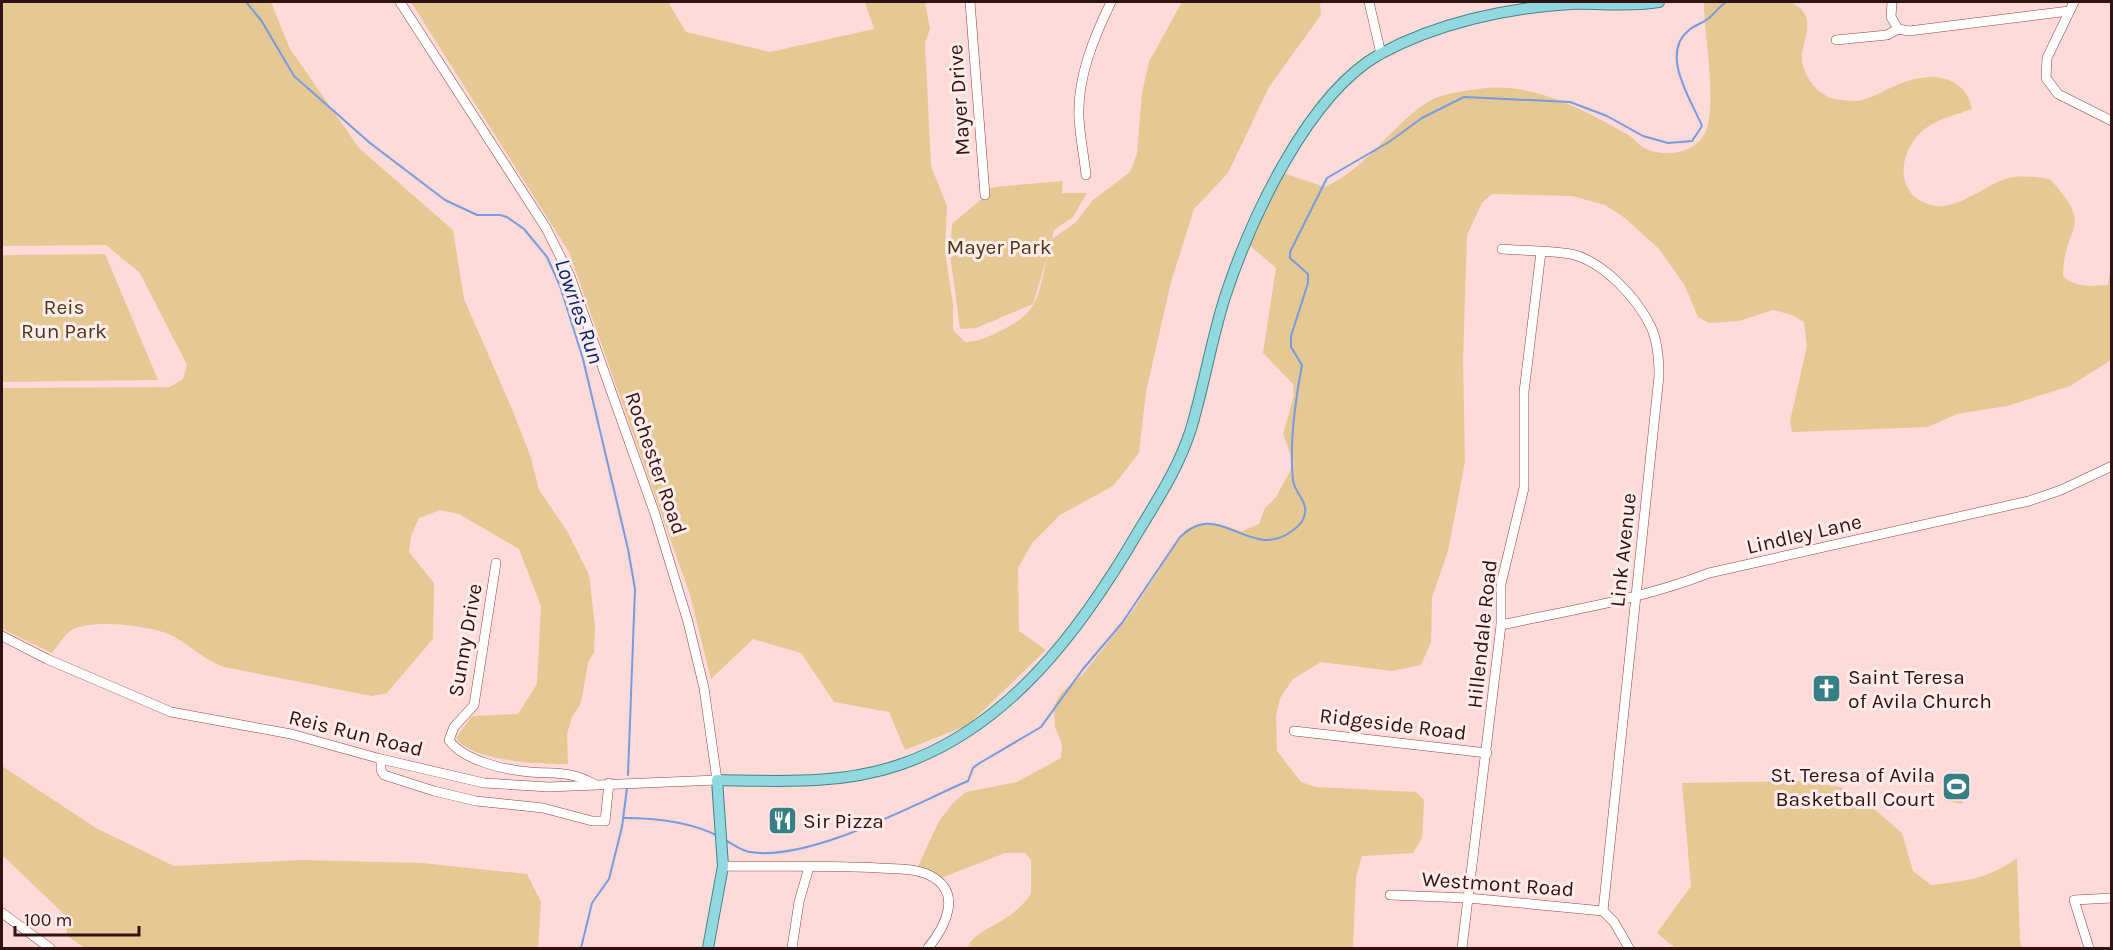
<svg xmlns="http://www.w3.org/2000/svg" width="2113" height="950" viewBox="0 0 2113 950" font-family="Karla,sans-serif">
<rect width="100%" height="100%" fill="#fedad8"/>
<g fill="#e6c894">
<path d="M2,2H271L290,49L359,148L453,230L464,299L512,409L531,458L539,490L567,531L589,575L595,626L594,652L588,663L581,703L572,717L567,734L568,764C542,765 471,761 456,738L472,716L518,714L537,684L541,606L519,549L459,514L440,510L419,518L411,536L409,552L434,583L433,639L387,693L372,696L224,667C204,660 191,646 173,636C154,626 87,617 69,632C63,637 57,647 52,653L2,629V388L170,387L183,379L187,365L140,273L106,245L2,246Z"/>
<path d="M411,2H668L686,32L770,52L874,29L865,2H925L930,29L925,43L931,166L947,206L945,252L953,304V330L965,342C978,342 988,337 1000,331C1041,312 1038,294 1048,254L1033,304L976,328L960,329L950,254L952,224L985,196V191L994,187L1063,181L1062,193H1087L1073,217L1054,230L1052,239L1075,223L1093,200L1130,172L1137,154L1142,93L1149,62L1182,2H1320L1321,15L1269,87L1228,173L1194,209L1171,282L1146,392L1139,453L1113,486L1060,515L1033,542L1018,568L1019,631L1046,650L968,725L905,750L889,712L834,702L801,653L753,639L711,679L690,595L569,252Z"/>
<path d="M1704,2C1721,2 1778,0 1790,2C1817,14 1805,34 1802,54C1800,72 1816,95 1834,99C1840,100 1850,101 1857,101C1871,99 1882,91 1895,86C1924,72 1964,71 1972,109C1958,114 1941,118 1929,126C1897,146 1891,199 1936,206C1959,209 1988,183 2009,178C2022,175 2037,177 2050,179C2097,231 2063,223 2063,276C2076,288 2091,286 2108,285L2111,266V360L2070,386L2007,406L1957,414L1928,427L1792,432L1790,421L1807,346L1804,322L1792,315L1773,310L1739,321L1709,323L1698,317L1684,284L1659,249L1625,218L1605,205L1572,196L1492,194L1482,203L1467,235L1463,359L1465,462L1448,551L1432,597L1431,642L1421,665L1392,671L1321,662L1293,679L1280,698L1276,716L1277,751L1301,782L1316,787L1416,792L1424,800L1422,838L1413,853L1362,856L1356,877L1353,948H967C976,931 992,928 1007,917C1017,911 1024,903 1031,894V860L1025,853H1005L936,880L916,871L939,821L953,803L966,792L1017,782L1061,758L1062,744L1055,727L1054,706L1062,692L1083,674L1132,612L1186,529C1207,521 1222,525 1242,531L1259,524L1265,508L1276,497L1294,464L1283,434L1294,395L1293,384L1263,353L1276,268L1246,242L1281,172L1324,187C1367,170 1392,122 1433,99C1442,94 1475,89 1487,88C1537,84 1584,110 1627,134C1635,139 1641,148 1649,150C1668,157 1695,153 1705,133C1718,106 1704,34 1704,2Z"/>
<path d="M105,254L158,380L2,382V255Z"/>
<path d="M2,766L96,828L174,866L301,860L422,863L527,874L541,902L538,948H85L67,936L66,916L2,855Z"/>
<path d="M1950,772L1968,775L1962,804L1944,800Z"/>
<path d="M1798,781L1841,787L1874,809L1902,833L1913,871L1931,885C1965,881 1988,879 2017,858L2020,941L2022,948H1675L1657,933L1691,886L1682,783Z"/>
</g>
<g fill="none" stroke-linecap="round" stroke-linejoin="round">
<g stroke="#769bdf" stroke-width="2">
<path d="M246,2L261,20L294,76L370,143L445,200L477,215H500L507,217L524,229L547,257L560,286L583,359L628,549L635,589L628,775"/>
<path d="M623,818C653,818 691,822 718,836"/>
<path d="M725,840C733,844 742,851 750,852C810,862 914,804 968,781L973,768L978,764L1041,727L1083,669L1122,623L1180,537C1187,531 1194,525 1204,524C1231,520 1259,556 1292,531C1298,527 1304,522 1305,513C1307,500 1294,492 1293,480C1289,443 1295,402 1302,365L1291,347V336L1308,283V274L1290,258V252L1327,178L1389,142L1422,118L1464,97L1570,102L1607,116L1643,136L1668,143L1692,141L1702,126C1692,101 1659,54 1689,30C1695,25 1703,23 1709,18C1715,13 1720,6 1726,2"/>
<path d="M581,948L592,903L609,879L622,827L627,788"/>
</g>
<defs>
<g id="minor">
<path d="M970,2L985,195"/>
<path d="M1369,2L1381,54"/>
<path d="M1892,2L1891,17L1898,29L1909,31L2069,11"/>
<path d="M2074,2L2047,58L2046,78L2058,94L2112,121"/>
<path d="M1836,40L1887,35L1898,29"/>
<path d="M1086,175C1084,156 1080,137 1079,118C1077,78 1094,37 1111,2"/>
<path d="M1502,249C1524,251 1549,250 1571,254C1603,261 1637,298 1651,327C1658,342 1659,360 1659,376L1603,911L1614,922L1629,948"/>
<path d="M496,563L474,705L454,727L449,740C463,761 506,770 530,772C555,774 571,771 594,784"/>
<path d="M1501,625C1571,610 1643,599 1709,573L2029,501L2061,490L2112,466"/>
<path d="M2,636L47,659L171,712L291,734L381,759L484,783L549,787L717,780L704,688L688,622L655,514L570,276L546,228L400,2"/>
<path d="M1294,731L1487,753"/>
<path d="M381,759V770L384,775L434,791L476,801L543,808L592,821H605L609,783"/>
<path d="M723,866C775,867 827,865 879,868C895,869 914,868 929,875C964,892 945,927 928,948"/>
<path d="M1390,895L1468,898L1603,911"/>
<path d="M2,913L50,948"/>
<path d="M792,948L799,902L809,867"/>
<path d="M1462,948L1501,625V584L1524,488V392L1541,252"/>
<path d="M2089,948L2074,900L2112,898"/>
</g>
<path id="major" d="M708,948L723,866L717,780C779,781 840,785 899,765C1009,728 1082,628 1138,532C1158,499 1179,467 1191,429C1204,386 1211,341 1225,297C1250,221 1307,95 1380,54C1437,23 1506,8 1570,4C1600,3 1630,7 1659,2"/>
</defs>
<use href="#minor" stroke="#8e4443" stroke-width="10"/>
<use href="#major" stroke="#418389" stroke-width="12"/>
<use href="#minor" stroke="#fff" stroke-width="9"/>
<use href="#major" stroke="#92d9df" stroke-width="10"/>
</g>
<defs>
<symbol id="church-square" viewBox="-11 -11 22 22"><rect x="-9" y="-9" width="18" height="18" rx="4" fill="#377f85" stroke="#ffeceb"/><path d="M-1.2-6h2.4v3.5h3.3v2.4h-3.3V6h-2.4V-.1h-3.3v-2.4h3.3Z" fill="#fff"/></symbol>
<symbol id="stadium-square" viewBox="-11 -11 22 22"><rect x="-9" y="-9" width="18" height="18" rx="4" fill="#377f85" stroke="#ffeceb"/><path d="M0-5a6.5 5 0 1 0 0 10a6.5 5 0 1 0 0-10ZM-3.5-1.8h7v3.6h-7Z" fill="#fff"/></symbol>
<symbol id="restaurant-square" viewBox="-11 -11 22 22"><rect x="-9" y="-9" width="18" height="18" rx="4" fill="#377f85" stroke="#ffeceb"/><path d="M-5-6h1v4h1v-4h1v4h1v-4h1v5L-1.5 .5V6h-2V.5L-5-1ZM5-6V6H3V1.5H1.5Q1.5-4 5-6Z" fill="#fff"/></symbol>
</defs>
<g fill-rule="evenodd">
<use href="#church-square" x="1810" y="672" width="33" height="33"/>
<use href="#stadium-square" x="1940" y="770" width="33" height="33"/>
<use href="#restaurant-square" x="766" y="804" width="33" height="33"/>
</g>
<g text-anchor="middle" stroke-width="6" stroke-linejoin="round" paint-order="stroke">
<g font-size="21" fill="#311212" stroke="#ffeceb">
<text transform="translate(959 100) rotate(-94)" y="7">Mayer Drive</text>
<text transform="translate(656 463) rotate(71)" y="7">Rochester Road</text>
<text transform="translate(1804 534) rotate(-13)" y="7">Lindley Lane</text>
<text transform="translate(1623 550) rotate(-84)" y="7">Link Avenue</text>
<text transform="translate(1482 634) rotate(-84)" y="7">Hillendale Road</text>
<text transform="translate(465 640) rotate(-80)" y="7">Sunny Drive</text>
<text transform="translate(1393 724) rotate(7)" y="7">Ridgeside Road</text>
<text transform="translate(356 733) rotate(14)" y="7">Reis Run Road</text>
<text transform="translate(1498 884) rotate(4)" y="7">Westmont Road</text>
</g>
<g font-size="21" fill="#4a3916" stroke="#ffeceb">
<text x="999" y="254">Mayer Park</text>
<text x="64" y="314">Reis<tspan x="64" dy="24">Run Park</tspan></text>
</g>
<g font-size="21" fill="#311212" stroke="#ffeceb" text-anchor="start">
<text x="1848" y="684">Saint Teresa<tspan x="1848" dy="24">of Avila Church</tspan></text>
<text x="1935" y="782" text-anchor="end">St. Teresa of Avila<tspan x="1935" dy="24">Basketball Court</tspan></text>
<text x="803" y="828">Sir Pizza</text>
</g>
<g font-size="22" font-style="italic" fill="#002573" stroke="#ffeceb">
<text transform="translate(580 311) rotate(71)" y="8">Lowries Run</text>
</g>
</g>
<rect width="2113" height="950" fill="none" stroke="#311212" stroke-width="6"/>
<path d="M15 926v9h124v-9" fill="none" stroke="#311212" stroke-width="3"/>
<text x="24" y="926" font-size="18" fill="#311212" stroke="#ffeceb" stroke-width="4.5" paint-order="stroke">100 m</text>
</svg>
